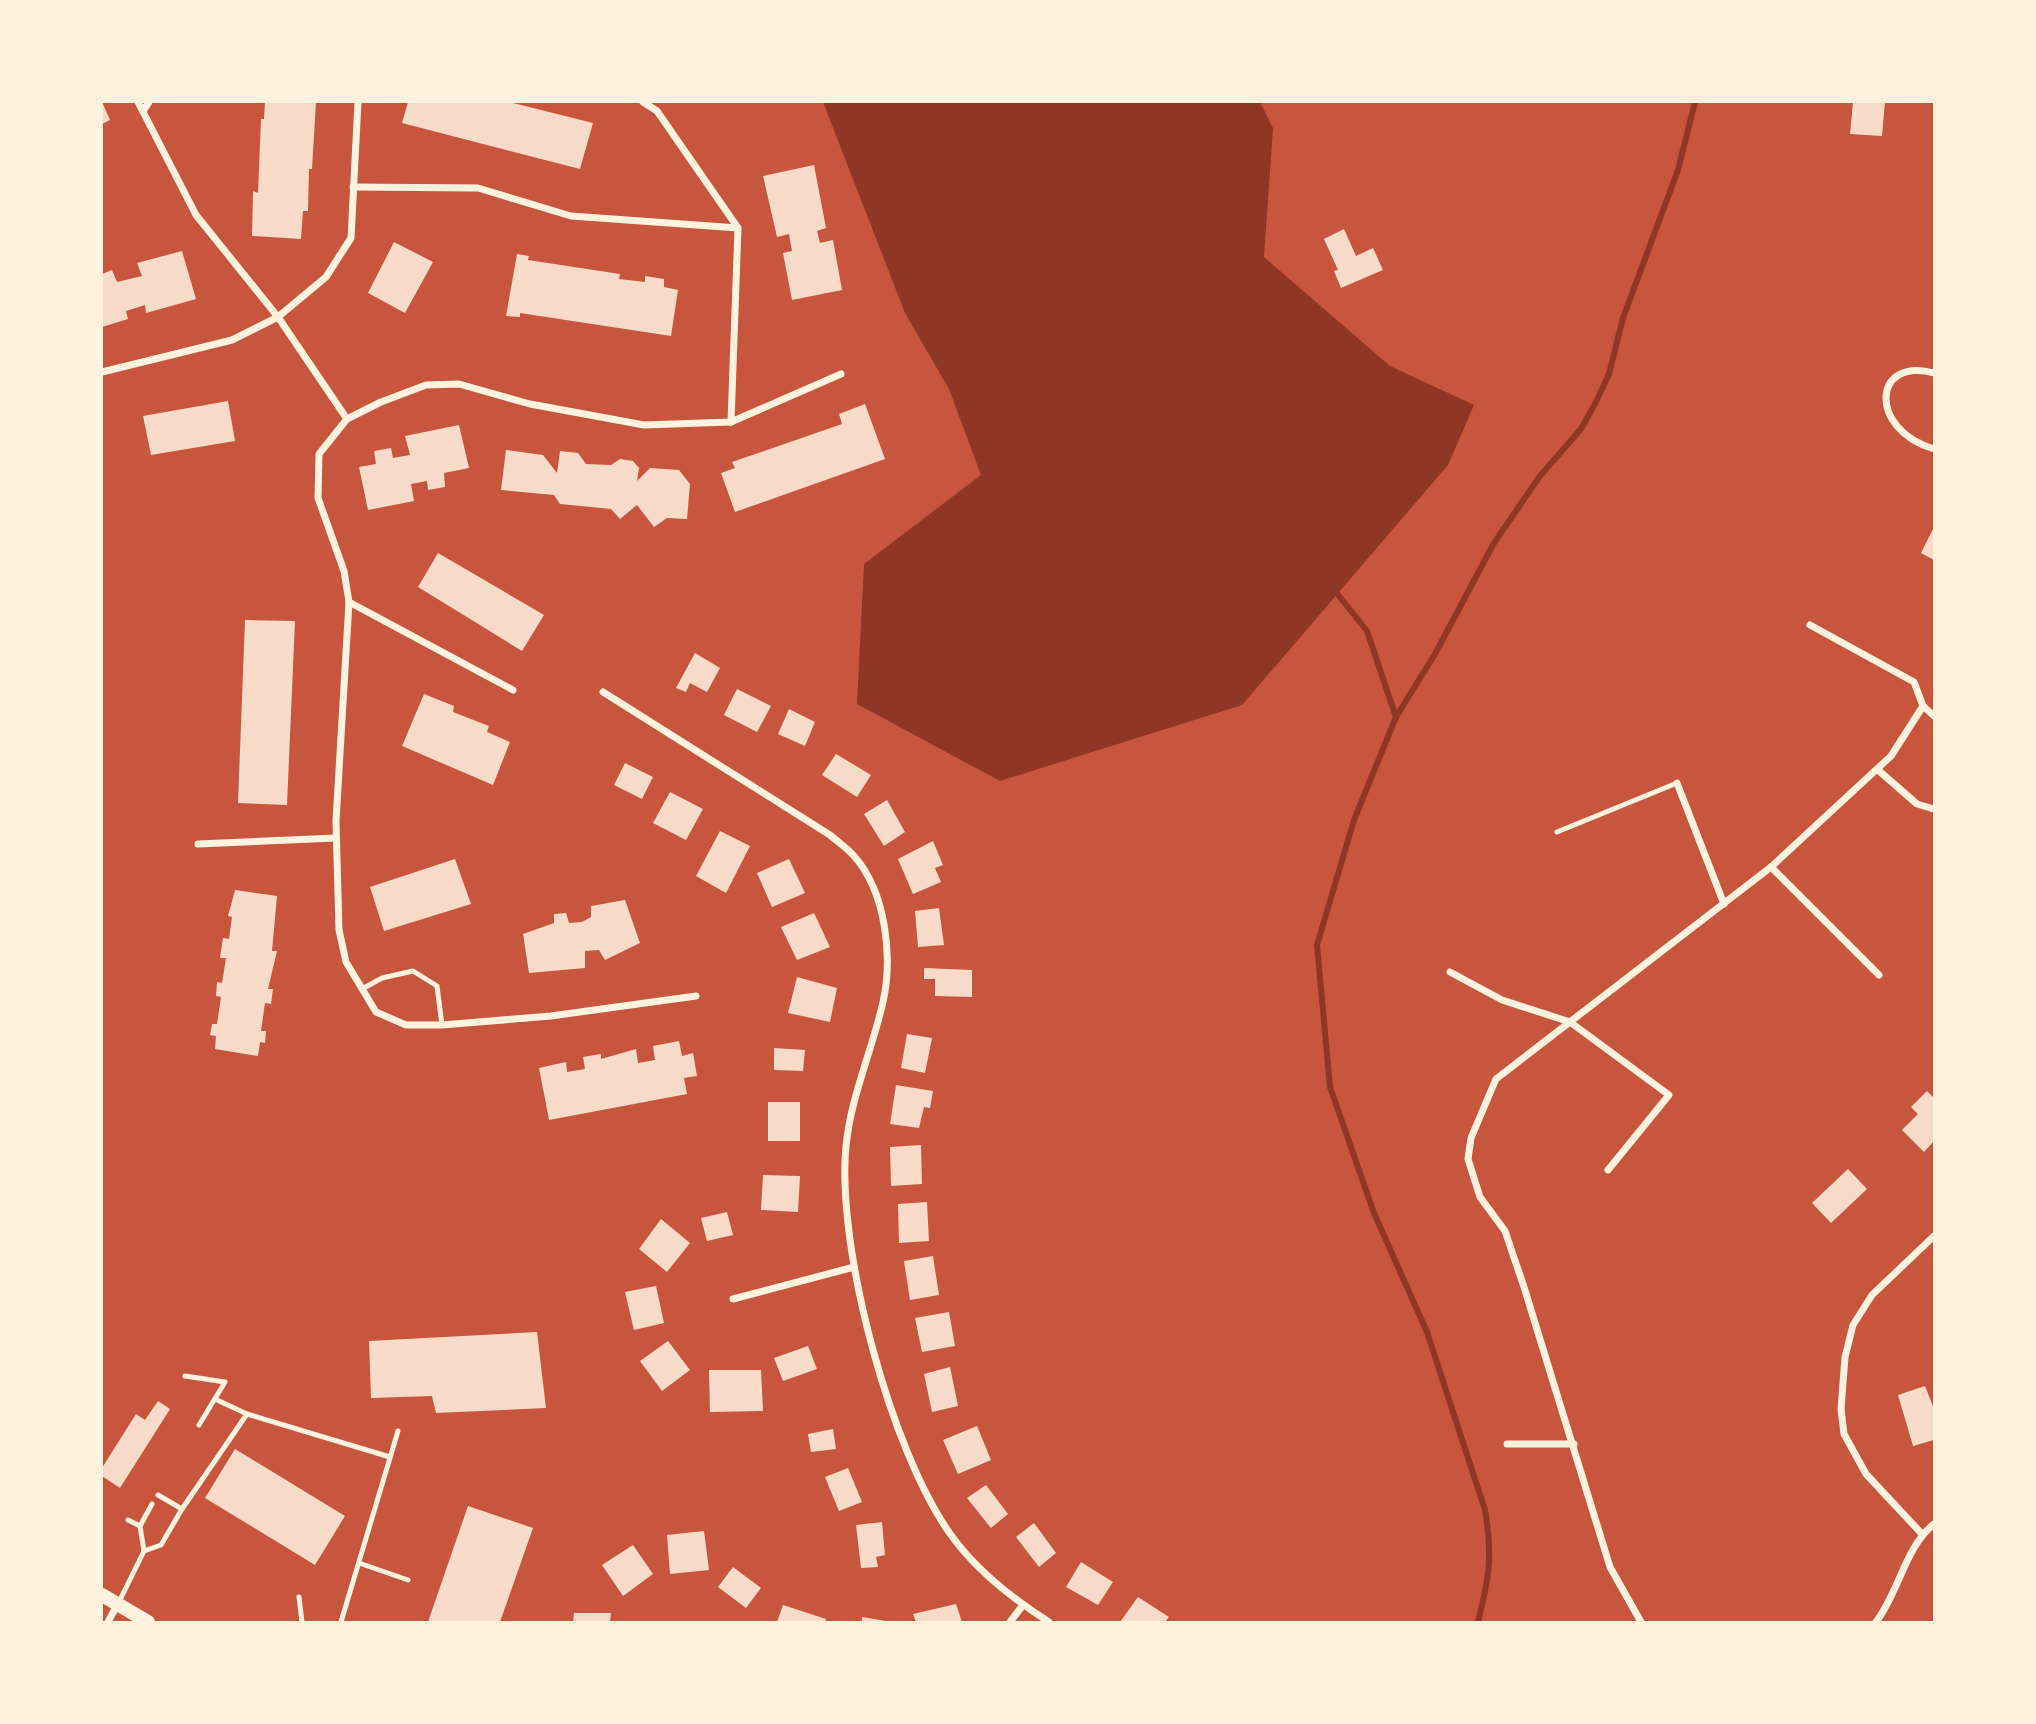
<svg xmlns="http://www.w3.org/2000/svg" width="2036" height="1724" viewBox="0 0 2036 1724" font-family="'Open Sans',sans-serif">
<rect width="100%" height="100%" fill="#c8553d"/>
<path fill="#8f3625" d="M823,102H1260L1273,128L1264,257L1390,366L1474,405L1448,465L1242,705L1000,781L857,704L864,564L981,475L949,389L905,313Z"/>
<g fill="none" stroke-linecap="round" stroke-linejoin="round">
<g stroke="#8f3625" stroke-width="6">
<path d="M1336,592L1367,631L1396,717"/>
<path d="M1478,1622C1489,1578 1493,1556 1485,1510L1427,1332L1374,1213L1330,1087L1317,945L1354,820L1396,717L1435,654L1494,543L1540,476L1581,429L1596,402L1609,374L1623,318L1678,170L1695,102"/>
</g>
</g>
<g fill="#f7dbc8">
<path d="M102,102L110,120L102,124Z"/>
<path d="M265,102H316L312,169H309L308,211H303L301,239L252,236L253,191L258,193L261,119H264Z"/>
<path d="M408,102H509L593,123L580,169L402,123Z"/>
<path d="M1853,102H1885L1882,136L1850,134Z"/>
<path d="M814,165L826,228L817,231L820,243L833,240L842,290L792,300L783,253L792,251L789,234L777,237L763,176Z"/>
<path d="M1344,229L1356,256L1373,248L1383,270L1341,288L1334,271L1338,270L1324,239Z"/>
<path d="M394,242L433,262L405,313L368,293Z"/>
<path d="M182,251L196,299L146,313L145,305L126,311L128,319L102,327V274L112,270L117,282L142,276L137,263Z"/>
<path d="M517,254L529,256L528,260L620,274L619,279L645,282V276L664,279V287L678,290L671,336L520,313V317L506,316Z"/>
<path d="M228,401L235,441L151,455L143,416Z"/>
<path d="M865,404L885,459L735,512L721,473L735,468L732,462L842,424L839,414Z"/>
<path d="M459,425L469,468L444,473L445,487L428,490L427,481L411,484L414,501L368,510L359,467L376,464L374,451L391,448L393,458L410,455L405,436Z"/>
<path d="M506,450L543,455L557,473L560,451L578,453L586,464L611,465L620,459L633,461L639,468L637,481L650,468L679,470L690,484L687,519L667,518L654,527L637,505L620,519L611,509L560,504L554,495L501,490Z"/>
<path d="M1934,527V560L1921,553Z"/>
<path d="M438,553L544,615L522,651L418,587Z"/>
<path d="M245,620L295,621L287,805L238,803Z"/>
<path d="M695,653L720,668L707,692L690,683L686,692L676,688Z"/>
<path d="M737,689L771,706L757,732L724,715Z"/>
<path d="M424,694L454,706L453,712L489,726L487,732L510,742L493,785L402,746Z"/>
<path d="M789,709L815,722L805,746L778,734Z"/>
<path d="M836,754L871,775L857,797L822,775Z"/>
<path d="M625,763L653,777L642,799L614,785Z"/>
<path d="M670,792L703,809L686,840L653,823Z"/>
<path d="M887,800L905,832L884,846L864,814Z"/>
<path d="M720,831L750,846L726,893L696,876Z"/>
<path d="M933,841L943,865L935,868L941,882L913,894L898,859Z"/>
<path d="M455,859L471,904L384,931L370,887Z"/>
<path d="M789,859L805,893L772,907L757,873Z"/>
<path d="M235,890L277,896L272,951H277L268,989H273L271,1004L265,1003L261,1031H266L265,1043L260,1042L258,1056L215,1049L216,1036L210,1035L212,1024H217L221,997L216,996L217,982L222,983L226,958H220L223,938L229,939L232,917L228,916Z"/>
<path d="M625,900L640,943L605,960L599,950L585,951V968L529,973L523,934L554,923V914L566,913L569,923L582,922L591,917V906Z"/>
<path d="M939,908L944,945L918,947L915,911Z"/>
<path d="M814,913L830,947L797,960L781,927Z"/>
<path d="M924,968L972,970V997L935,996V979H924Z"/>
<path d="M797,977L837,988L830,1022L788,1013Z"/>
<path d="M907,1034L932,1038L925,1073L901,1068Z"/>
<path d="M679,1041L682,1056L693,1053L697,1076L684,1078L687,1094L549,1120L539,1068L566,1062L567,1072L585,1069L583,1057L601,1054V1059L636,1049L638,1063L655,1060L653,1046Z"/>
<path d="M774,1048L805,1050L803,1071L774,1070Z"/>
<path d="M896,1085L933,1091L930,1108L924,1107L919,1128L890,1124Z"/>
<path d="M1927,1091L1934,1098V1141L1924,1152L1902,1130L1918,1114L1911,1107Z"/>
<rect x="768" y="1102" width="32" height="39"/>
<path d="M921,1145L922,1184L891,1186L890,1147Z"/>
<path d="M1848,1169L1867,1189L1831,1223L1812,1203Z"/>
<path d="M763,1175L800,1176L798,1212L761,1210Z"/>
<path d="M927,1202L929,1241L899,1243L898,1204Z"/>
<path d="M727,1212L733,1235L707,1241L701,1218Z"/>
<path d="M661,1219L690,1243L667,1272L639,1249Z"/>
<path d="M933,1256L939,1295L910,1300L904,1261Z"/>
<path d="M656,1286L664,1323L634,1330L625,1292Z"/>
<path d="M949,1312L955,1346L922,1352L915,1318Z"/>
<path d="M537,1332L546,1408L436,1413L432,1396L371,1398L369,1341Z"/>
<path d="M668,1341L690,1370L662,1391L640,1361Z"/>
<path d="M808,1346L817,1369L783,1381L774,1358Z"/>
<path d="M950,1367L958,1406L932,1412L924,1374Z"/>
<path d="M709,1370H761L763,1411L710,1412Z"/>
<path d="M1925,1386L1934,1409V1440L1913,1446L1898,1395Z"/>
<path d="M158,1401L170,1409L120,1488L102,1476V1468L136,1414L145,1420Z"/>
<path d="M977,1426L991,1460L958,1474L943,1440Z"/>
<path d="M833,1429L836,1449L811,1452L808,1434Z"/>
<path d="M235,1449L345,1516L315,1565L205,1498Z"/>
<path d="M848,1468L862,1502L839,1511L825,1477Z"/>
<path d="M986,1485L1008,1514L991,1528L967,1498Z"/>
<path d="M468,1506L533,1528L500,1622H428Z"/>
<path d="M882,1522L885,1555L876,1557L878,1567L861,1568L856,1525Z"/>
<path d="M1034,1523L1056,1553L1039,1567L1016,1537Z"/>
<path d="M704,1531L709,1570L670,1574L667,1535Z"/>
<path d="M633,1545L653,1574L623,1596L602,1565Z"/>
<path d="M1081,1562L1113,1582L1098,1605L1066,1587Z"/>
<path d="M733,1567L761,1588L746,1608L718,1587Z"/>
<path d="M1138,1597L1169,1617L1165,1622H1120Z"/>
<path d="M956,1604L962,1622H916L913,1614Z"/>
<path d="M783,1605L826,1619L825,1622H777Z"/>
<path d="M574,1613H611L610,1622H573Z"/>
<path d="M862,1617L886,1621L885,1622H862Z"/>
</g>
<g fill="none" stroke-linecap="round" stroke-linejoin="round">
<g stroke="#fff3e0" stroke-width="5">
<path d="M1557,832L1677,783"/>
<path d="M362,989L382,978L413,971L437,986L442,1025"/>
<path d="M185,1376L225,1382L199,1425"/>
<path d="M215,1399L247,1414"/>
<path d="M182,1509L247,1414L390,1457"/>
<path d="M128,1520L140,1526"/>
<path d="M144,1551L140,1526L152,1504"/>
<path d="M359,1563L408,1580"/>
<path d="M299,1597L302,1622"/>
<path d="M119,1602L144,1551L161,1545L182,1509L158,1495"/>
<path d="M341,1622L398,1431"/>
</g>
<g stroke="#fff3e0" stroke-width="7">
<path d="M138,102L196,215L278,317L347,419"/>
<path d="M643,102L657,111L738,228L731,422L644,425L530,404L459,384L426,385L381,402L347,419L319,454L318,498L344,571L349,602L336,821L339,930L346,962L376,1012L406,1025H442L551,1016L696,996"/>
<path d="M143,111L149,102"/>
<path d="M353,187L478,188L571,216L738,228"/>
<path d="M102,372L232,340L278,317L326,277L351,238L358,102"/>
<path d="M1934,373C1873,356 1867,429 1934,449"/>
<path d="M731,422L841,374"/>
<path d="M349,602L513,690"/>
<path d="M1810,625L1914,682L1923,706L1934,716"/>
<path d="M603,692L830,835C838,842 847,848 854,856C886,892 893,957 883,1002C872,1051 851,1096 846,1146C836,1247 891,1452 951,1535C976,1570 1013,1599 1049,1622"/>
<path d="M1878,770L1917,804L1934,809"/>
<path d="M1677,783L1724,904"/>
<path d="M198,844L336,838"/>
<path d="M1771,867L1879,975"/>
<path d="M1450,972L1502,1000L1570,1022L1669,1095L1608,1170"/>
<path d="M733,1299L854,1267"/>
<path d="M1507,1444H1574"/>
<path d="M1922,1534L1866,1474L1844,1434L1841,1409L1845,1357L1853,1325L1872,1295L1934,1236"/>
<path d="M108,1622L117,1605"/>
<path d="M1010,1622L1023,1605"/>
<path d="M1641,1622L1610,1567L1524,1287L1505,1231L1480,1197L1468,1159L1471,1138L1496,1079L1771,867L1891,756L1923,706"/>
<path d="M1876,1622C1899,1592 1905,1547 1934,1524"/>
</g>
<path stroke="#fff3e0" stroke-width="14" d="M102,1595L148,1622"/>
</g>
<rect width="2036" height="1724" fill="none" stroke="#fff3e0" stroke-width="206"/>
</svg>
